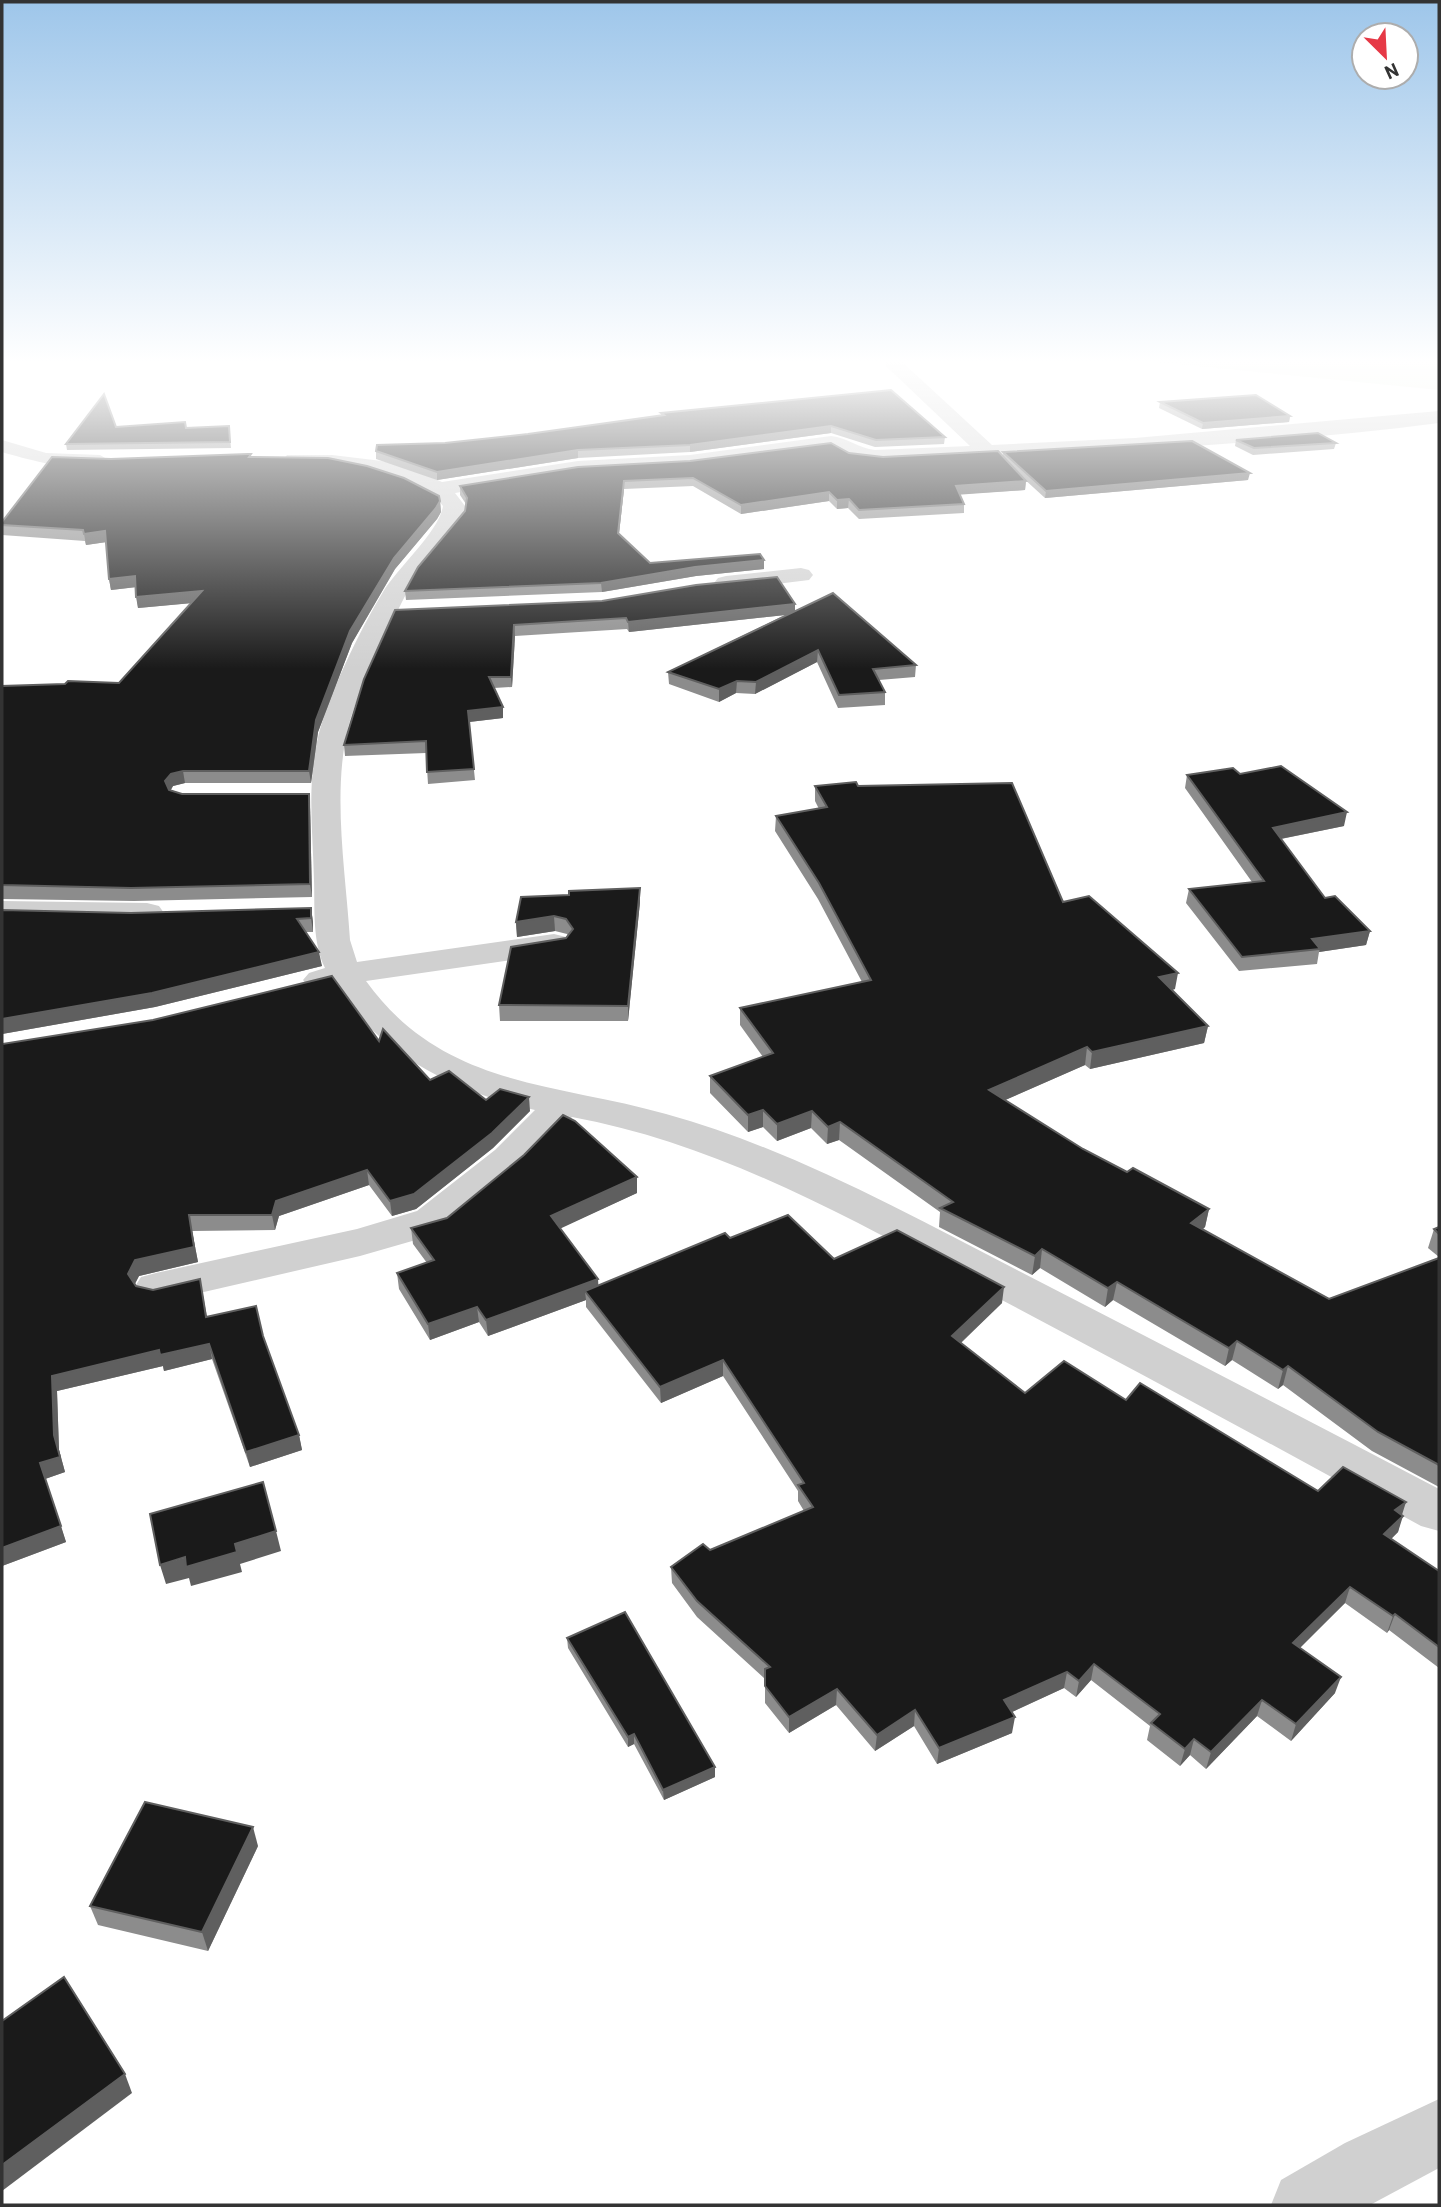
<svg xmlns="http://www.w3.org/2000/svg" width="1441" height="2207" viewBox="0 0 1441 2207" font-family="Barlow,sans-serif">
<rect width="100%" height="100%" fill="#fff"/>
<path fill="#e6ecdf" d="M1135,360H1439V390Z"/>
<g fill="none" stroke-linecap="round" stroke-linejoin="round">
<g fill="#d0d0d0" fill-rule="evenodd">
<path d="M885,360H900L992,445L1135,438L1439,411V423C1300,441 1159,449 1019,455C984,457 877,469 849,459C842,456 837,451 831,448L690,467L578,473L455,493L465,506C460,537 419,568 404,598C384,638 352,700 345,742C334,806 346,876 350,940L357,962L554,934L566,937L571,944L566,951L554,954L366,981C443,1088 554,1082 666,1114C789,1148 904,1212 1017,1270C1158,1343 1299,1415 1439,1489V1531L1421,1526C1281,1449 1140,1373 998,1298C863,1225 725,1145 572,1117L523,1168L447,1231L360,1256L156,1303L141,1299L134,1288L141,1277L156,1273L357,1229L417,1211L495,1150L535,1110C455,1092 383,1056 335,987L321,991L309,987L303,980L309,973L325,968C312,941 315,909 314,880C313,834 307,787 317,742C325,701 361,628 383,592C398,567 439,532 443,506C414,465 340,467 294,465L287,463L284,459L287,455H332L382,461L413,469L442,482L578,461L690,455L831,436C848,438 858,448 875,450L970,446L886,366Z"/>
<path d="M2,440L46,453L100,455L110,461C96,479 22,458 2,452Z"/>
<path d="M801,568L809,570L813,575L809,580L726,590L718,588L714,583L718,578L726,576Z"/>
<path d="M2,901L147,903L159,906L164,913L159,920L147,923L2,921Z"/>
<path d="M1439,2099V2168L1370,2205H1271L1281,2180L1345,2143Z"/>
</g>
</g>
<g fill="#8c8c8c">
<path d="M891,390L945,437L944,444L875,447L831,433L690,452L578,458L437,480L376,459V451L528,434L661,416V413Z"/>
<path d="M1160,402L1290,416L1289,422L1202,429L1159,408Z"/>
<path d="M229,426L231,448L67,450L66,444L116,427L186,428Z"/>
<path d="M1236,440L1336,443L1334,449L1253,455L1235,446Z"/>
<path d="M1003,452L1248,480L1045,498L1022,477L1026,481L1025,490L960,494L964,504V513L859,519L848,508L837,509L829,501L741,514L693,486L624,489L619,534L650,563L764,560V569L696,576L602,592L406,600L405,591L465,511L466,504L460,495V486L849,453L883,457L1003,456Z"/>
<path d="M251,457L440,501L441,512L437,519L395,569L352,643L318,732L311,783H185L173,786L171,790L182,794H309L310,807L312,897L134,901L2,899V686L119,683L191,603L138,608L136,587L111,590L109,579L106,542L86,545L85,541L2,535V522L111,459Z"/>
<path d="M395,610L795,611L916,665L915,677L879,680L885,692V705L838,708L817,662L755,694L736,693L719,702L669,684L668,672L785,615L629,632L627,629L515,636L512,687L494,688L503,718L469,722L475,780L428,784L426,753L345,756L344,745Z"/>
<path d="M1240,774L1344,826L1281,839L1325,898L1370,931L1366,945L1319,952L1317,964L1239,971L1186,903L1189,889L1252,882L1185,788L1187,775Z"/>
<path d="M815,786H858L1063,902L1175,989L1172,990L1208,1026L1204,1043L1090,1069L1085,1065L1005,1100L1083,1149L1127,1172L1209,1209L1205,1227L1202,1230L1329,1299L1439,1258V1487L1372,1451L1283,1385L1278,1389L1232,1360L1225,1366L1113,1300L1105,1307L1040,1268L1032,1275L939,1227L940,1212L839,1140L827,1144L811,1128L777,1141L763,1127L748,1132L710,1093V1076L763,1057L740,1025V1008L862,982L818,899L775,831L776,816L819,809L815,801Z"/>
<path d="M640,902L628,1021H500L499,1005L568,936L567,934L555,931L517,937L516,922Z"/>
<path d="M311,908L313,922V932H306L322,966L155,1007L2,1034V910L131,913Z"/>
<path d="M379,1041L430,1080L486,1100L530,1111L493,1148L416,1209L392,1216L369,1185L279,1216L275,1230L192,1231L198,1262L139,1276L135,1284L136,1286L153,1290L203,1295L207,1317L263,1336L299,1435L302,1450L250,1467L212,1359L164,1371L163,1366L57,1391L59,1450L65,1472L45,1479L66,1542L2,1566V1044Z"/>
<path d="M637,1177V1193L560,1228L598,1279V1286L730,1238L834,1259L1002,1303L961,1343L1025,1393L1126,1400L1318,1491L1402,1515L1398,1532L1391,1539L1439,1571V1668L1389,1630L1387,1633L1345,1603L1299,1648L1335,1693L1291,1741L1257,1716L1206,1769L1190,1755L1180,1766L1147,1740L1150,1726L1091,1680L1076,1697L1064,1688L1012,1712V1733L937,1764L914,1726L875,1751L836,1705L789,1733L765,1703V1679L697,1617L672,1583L671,1567L804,1511L798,1501V1491L723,1376L661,1403L586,1307V1300L488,1336L479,1322L430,1340L399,1289L397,1273L427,1263L413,1244L411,1228Z"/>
<path d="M1439,1227V1257L1428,1248L1434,1229Z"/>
<path d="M567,1638L715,1767V1777L664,1800L634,1744L628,1747L568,1648Z"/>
<path d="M258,1846L208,1951L98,1925L90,1906Z"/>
</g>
<g fill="#5f5f5f">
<path d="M1290,416L1289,422L1202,429L1203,423Z"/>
<path d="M831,426V433L690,452V445Z"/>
<path d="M578,450V458L437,480V472Z"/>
<path d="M1250,473L1248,480L1045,498L1046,491Z"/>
<path d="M624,481V489L618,542V533Z"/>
<path d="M1026,481L1025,490L955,495L956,486Z"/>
<path d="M829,492V501L741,514V505Z"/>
<path d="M849,499L848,508L837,509V500Z"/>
<path d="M440,501L441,512L437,519L395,569L352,643L318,732L311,783L309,771L316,720L350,631L394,558Z"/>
<path d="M105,531L107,542L86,545L84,534Z"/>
<path d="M764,560V569L696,576L602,592L601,583L695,567Z"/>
<path d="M135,576L137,587L111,590L109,579Z"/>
<path d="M202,591L204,602L138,608L136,597Z"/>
<path d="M795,604V614L629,632L628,622Z"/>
<path d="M514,625L515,636L512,687L511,677Z"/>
<path d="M818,650L817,662L755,694L756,682Z"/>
<path d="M737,681L736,693L719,702V689Z"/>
<path d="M503,707V718L469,722L468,711Z"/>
<path d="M183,771L185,783L173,786L168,794L165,781L171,774Z"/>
<path d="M309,794L310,807L312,897L310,884Z"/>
<path d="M1347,812L1344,826L1270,841L1273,828Z"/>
<path d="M640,888V902L628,1021V1006Z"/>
<path d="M311,908L313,922V932L311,918Z"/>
<path d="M554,916L555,931L517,937L516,922Z"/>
<path d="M1370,931L1366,945L1319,952L1320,949L1312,939Z"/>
<path d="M319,952L322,966L155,1007L2,1034V1019Z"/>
<path d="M1178,973L1175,989L1156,994L1159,977Z"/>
<path d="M1208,1026L1204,1043L1090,1069L1092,1052Z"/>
<path d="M1087,1047L1085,1065L987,1108L989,1090Z"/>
<path d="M529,1097L530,1111L493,1148L416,1209L392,1216L390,1201Z"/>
<path d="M763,1110V1127L748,1132V1115Z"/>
<path d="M812,1111L811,1128L777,1141V1124Z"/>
<path d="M840,1122L839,1140L827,1144L828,1127Z"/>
<path d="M367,1170L369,1185L279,1216L275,1230L272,1215L276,1201Z"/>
<path d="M637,1177V1193L553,1232L551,1216Z"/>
<path d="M1209,1209L1205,1227L1187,1242L1191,1223Z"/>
<path d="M189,1215L198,1262L139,1276L132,1289L128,1274L135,1260Z"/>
<path d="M1042,1249L1040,1268L1032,1275L1035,1256Z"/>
<path d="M598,1279L599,1295L585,1291L586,1300L488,1336L486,1320Z"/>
<path d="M1117,1282L1113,1300L1105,1307L1108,1288Z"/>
<path d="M1004,1287L1002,1303L951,1352L952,1336Z"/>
<path d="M477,1307L479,1322L430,1340L428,1324Z"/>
<path d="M1237,1341L1232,1360L1225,1366L1229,1348Z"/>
<path d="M209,1344L212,1359L164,1371L163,1366L57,1391L59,1450L65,1472L45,1479L40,1463L54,1435L52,1376L159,1350Z"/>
<path d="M723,1360V1376L661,1403L660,1387Z"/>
<path d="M1288,1366L1283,1385L1278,1389L1283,1370Z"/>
<path d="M299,1435L302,1450L250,1467L246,1452Z"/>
<path d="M1406,1502L1401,1518L1395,1510Z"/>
<path d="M1403,1516L1398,1532L1379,1551L1384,1534Z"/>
<path d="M61,1526L66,1542L2,1566V1548Z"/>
<path d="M276,1531L281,1551L240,1564L242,1572L191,1586L189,1578L166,1584L160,1565Z"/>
<path d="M1350,1587L1345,1603L1288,1660L1293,1643Z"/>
<path d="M1395,1614L1389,1630L1387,1633L1393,1616Z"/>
<path d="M1094,1664L1091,1680L1076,1697L1079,1681Z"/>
<path d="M1067,1672L1064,1688L1001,1717L1004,1700Z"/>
<path d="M1341,1677L1335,1693L1291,1741L1296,1724Z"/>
<path d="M837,1689L836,1705L789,1733V1717Z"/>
<path d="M1262,1700L1257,1716L1206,1769L1211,1752Z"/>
<path d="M915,1710L914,1726L875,1751L877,1735Z"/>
<path d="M1015,1717L1012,1733L937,1764L939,1748Z"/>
<path d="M634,1734V1744L628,1747V1737Z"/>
<path d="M1194,1739L1190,1755L1180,1766L1185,1749Z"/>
<path d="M715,1767V1777L664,1800L663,1790Z"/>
<path d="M253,1827L258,1846L208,1951L202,1932Z"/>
<path d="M125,2074L132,2093L2,2191V2165Z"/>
</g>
<g fill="#1a1a1a" stroke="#5f5f5f" stroke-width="2">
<path d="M891,390L945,437L876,440L831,426L690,445L578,450L437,472L376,451L377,445L445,443L528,434L664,415L661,413Z"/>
<path d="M104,394L116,427L185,422L186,428L229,426L230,442L66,444Z"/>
<path d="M1256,395L1290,416L1203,423L1160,402Z"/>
<path d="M1318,433L1336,443L1254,448L1236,440Z"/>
<path d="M1192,441L1250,473L1046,491L1003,452Z"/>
<path d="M831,443L849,453L883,457L998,451L1026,481L956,486L964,504L859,510L849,499L837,500L829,492L741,505L693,478L624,481L618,533L650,563L760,554L764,560L695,567L601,583L405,591L418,567L465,511L467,498L460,486L578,467L690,461Z"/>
<path d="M248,454H251L249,457L328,458L367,466L404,478L439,496L440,501L436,508L394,558L350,631L316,720L309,771H183L171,774L165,781L169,790L182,794H309L310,884L131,888L2,885V686L65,684L68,681L119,683L202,591L136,597L135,576L109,579L105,531L84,534L83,530L2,525V522L52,457L111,459Z"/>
<path d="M777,577L795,604L628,622L626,618L514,625L511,677H489L503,707L468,711L474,769L427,772L426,741L344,745L364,679L395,610L602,601L696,585Z"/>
<path d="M833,593L916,665L873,669L885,692L839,695L818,650L756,682L737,681L719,689L668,672Z"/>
<path d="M1281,766L1347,812L1273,828L1325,898L1335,896L1370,931L1312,939L1320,949L1242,957L1189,889L1264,881L1187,775L1233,768L1240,774Z"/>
<path d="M856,782L858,786L1012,783L1063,902L1089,896L1178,973L1159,977L1208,1026L1092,1052L1087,1047L989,1090L1083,1149L1127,1172L1133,1168L1209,1209L1191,1223L1329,1299L1439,1258V1465L1378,1432L1288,1366L1283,1370L1237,1341L1229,1348L1117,1282L1108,1288L1042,1249L1035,1256L940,1208L953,1202L840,1122L828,1127L812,1111L777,1124L763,1110L748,1115L710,1076L773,1053L740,1008L871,980L819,883L776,816L827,807L815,786Z"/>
<path d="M640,888L628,1006L499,1005L511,947L566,938L573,929L566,919L554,916L516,922L521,897L569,895V891Z"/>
<path d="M311,908V918L297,919L319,952L152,993L2,1019V910L131,913Z"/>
<path d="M332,976L379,1041L383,1029L430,1080L449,1071L486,1100L500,1089L529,1097L492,1133L414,1194L390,1201L367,1170L276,1201L272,1215H189L194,1247L135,1260L128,1274L136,1286L153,1290L200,1279L206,1317L256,1306L263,1336L299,1435L246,1452L209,1344L160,1355L159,1350L52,1376L54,1435L60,1457L40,1463L61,1526L2,1548V1044L153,1020Z"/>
<path d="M563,1115L575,1121L637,1177L551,1216L598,1279L486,1320L477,1307L428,1324L397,1273L434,1260L411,1228L447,1218L524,1155Z"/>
<path d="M788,1215L834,1259L897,1230L1004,1287L952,1336L1025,1393L1064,1361L1126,1400L1140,1383L1318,1491L1343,1467L1406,1502L1395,1510L1403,1516L1384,1534L1439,1571V1647L1395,1614L1393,1616L1350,1587L1293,1643L1341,1677L1296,1724L1262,1700L1211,1752L1194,1739L1185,1749L1151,1723L1160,1714L1094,1664L1079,1681L1067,1672L1004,1700L1015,1717L939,1748L915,1710L877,1735L837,1689L789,1717L765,1686V1669L770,1667L697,1601L671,1567L703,1544L710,1550L813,1507L798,1485L804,1483L723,1360L660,1387L585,1291L725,1233L730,1238Z"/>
<path d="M1439,1227V1234L1434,1229Z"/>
<path d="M263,1482L276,1531L235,1544L237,1552L186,1567L185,1557L160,1565L150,1514Z"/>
<path d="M625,1612L715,1767L663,1790L634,1734L628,1737L567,1638Z"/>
<path d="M145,1802L253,1827L202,1932L90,1906Z"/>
<path d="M64,1977L125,2074L2,2165V2021Z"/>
</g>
<linearGradient id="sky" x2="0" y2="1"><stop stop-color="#9ec6ea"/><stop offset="0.54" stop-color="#fff"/><stop offset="1" stop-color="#fff" stop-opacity="0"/></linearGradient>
<rect width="1441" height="669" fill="url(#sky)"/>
<rect width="1441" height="2207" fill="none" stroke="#333333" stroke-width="7"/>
<g transform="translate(1385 56) rotate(156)"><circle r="33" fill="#ffffff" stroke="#adadad" stroke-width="2"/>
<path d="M0-5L12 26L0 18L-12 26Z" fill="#e63946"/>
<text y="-10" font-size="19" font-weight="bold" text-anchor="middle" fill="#333333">N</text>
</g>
</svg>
